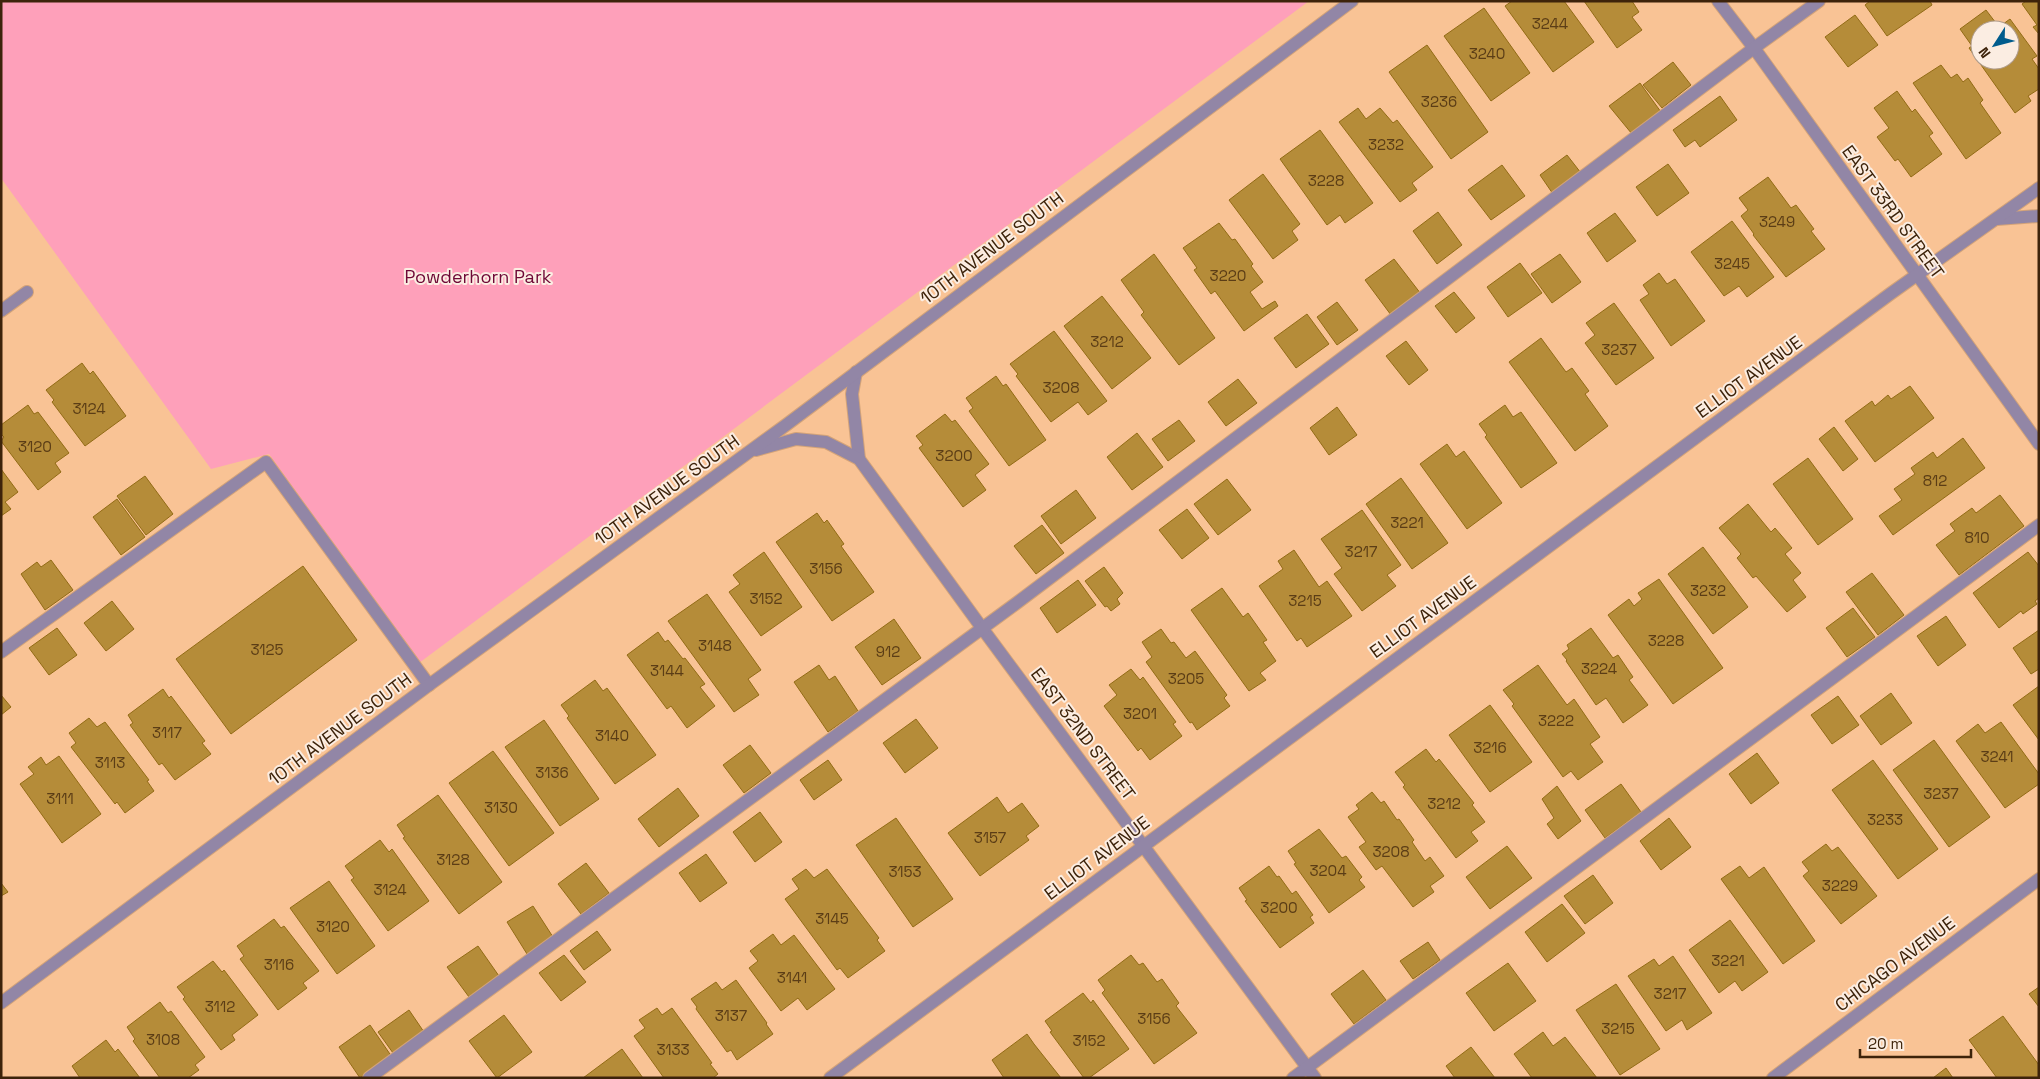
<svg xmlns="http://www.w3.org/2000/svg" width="2040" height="1079" viewBox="0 0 2040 1079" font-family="'Space Grotesk',sans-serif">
<rect width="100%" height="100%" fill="#f9c395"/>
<path fill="#fea0ba" d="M1,1H1309L419,663L269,454L211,469L1,178Z"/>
<g fill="#b58c39" stroke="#926b15" fill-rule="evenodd">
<path d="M1512,1H1564L1594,42L1553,72L1505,6Z"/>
<path d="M1584,1H1632L1639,12L1632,17L1642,30L1617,48Z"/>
<path d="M1870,1H1930L1932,5L1887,36L1865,5Z"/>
<path d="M2026,1H2039V34L2033,27L2037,25L2022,4Z"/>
<path d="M1484,8L1530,73L1491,101L1444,36Z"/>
<path d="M1986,10L1999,27L2010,19L2037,56L2032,59L2039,69V89L2028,96L2031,101L2015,113L1969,48L1972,46L1960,29ZM1980,30H2010V60H1980Z"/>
<path d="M1855,15L1878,45L1848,67L1825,37Z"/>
<path d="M1427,45L1488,132L1451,159L1389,72Z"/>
<path d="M1673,62L1691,85L1662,108L1643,85Z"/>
<path d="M1941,65L1951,78L1957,74L1963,82L1968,78L1983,100L1980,103L2001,133L1966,159L1913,83Z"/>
<path d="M1640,83L1661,112L1632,134L1609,106Z"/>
<path d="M1897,91L1912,112L1915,109L1933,133L1929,136L1942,154L1911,177L1898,159L1895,161L1877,137L1889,128L1874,108Z"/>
<path d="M1720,96L1737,120L1700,147L1695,140L1685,147L1673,130Z"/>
<path d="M1358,108L1366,119L1380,108L1393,123L1397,120L1433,167L1412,183L1417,190L1400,202L1339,122Z"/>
<path d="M1320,130L1373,203L1345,223L1340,215L1327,225L1280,159Z"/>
<path d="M1567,155L1581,173L1553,194L1540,175Z"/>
<path d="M1668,164L1689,193L1657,216L1636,187Z"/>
<path d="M1502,165L1525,196L1491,220L1468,190Z"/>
<path d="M1263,174L1300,224L1292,231L1298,240L1273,259L1229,200Z"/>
<path d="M1768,177L1791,208L1796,205L1814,229L1811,231L1825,249L1786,277L1753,235L1754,234L1741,216L1748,210L1739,198Z"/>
<path d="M1438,212L1462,245L1437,264L1413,231Z"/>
<path d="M1615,213L1636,241L1607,262L1587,233Z"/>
<path d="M1732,221L1774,277L1747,297L1739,286L1724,296L1691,252Z"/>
<path d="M1219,223L1232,240L1235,239L1253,264L1251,266L1263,282L1250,292L1262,309L1275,301L1278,306L1244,331L1215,291L1211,294L1194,270L1197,268L1183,248Z"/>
<path d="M1154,254L1215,338L1179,365L1141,315L1144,312L1121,280Z"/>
<path d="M1560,254L1581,282L1552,303L1531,274Z"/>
<path d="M1394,259L1421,294L1391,315L1365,280Z"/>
<path d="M1520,263L1542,293L1508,317L1487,287Z"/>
<path d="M1659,273L1667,284L1675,279L1705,321L1671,346L1640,300L1649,294L1643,285Z"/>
<path d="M1454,292L1475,318L1456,333L1435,306Z"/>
<path d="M1102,296L1151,358L1112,389L1064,326Z"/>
<path d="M1337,302L1358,330L1337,345L1317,317Z"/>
<path d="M1614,303L1654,358L1616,385L1585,343L1595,335L1586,323Z"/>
<path d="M1307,314L1329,344L1296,368L1274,338Z"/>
<path d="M1054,331L1107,401L1088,415L1078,402L1051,422L1016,376L1018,374L1010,364Z"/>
<path d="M1541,338L1566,372L1572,368L1589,391L1585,394L1608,426L1575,451L1509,362Z"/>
<path d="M1406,341L1428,370L1409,385L1386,356Z"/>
<path d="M82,363L90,374L93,371L126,416L85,446L52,402L54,400L46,390Z"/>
<path d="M996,376L1003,386L1006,384L1046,440L1009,466L969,411L973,408L966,398Z"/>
<path d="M1238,379L1257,403L1226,426L1208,402Z"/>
<path d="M1910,386L1934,418L1875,462L1845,421L1872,401L1875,406L1888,395L1891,399Z"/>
<path d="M28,405L34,414L38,412L69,453L55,463L61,472L38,490L1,441L4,437L1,434V425Z"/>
<path d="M1505,405L1513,417L1521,412L1557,463L1521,488L1485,437L1487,435L1479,424Z"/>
<path d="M1337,407L1357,435L1329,455L1310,428Z"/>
<path d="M945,414L952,422L955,420L989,464L975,475L986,490L963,507L919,448L923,445L916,436Z"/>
<path d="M1179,420L1195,441L1168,461L1152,439Z"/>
<path d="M1834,427L1858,459L1843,471L1819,439Z"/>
<path d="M1137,433L1163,467L1132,490L1107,457Z"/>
<path d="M1963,438L1985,468L1893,535L1879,516L1902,500L1894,489L1915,474L1911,468L1933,452L1937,458Z"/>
<path d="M1447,444L1456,457L1464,451L1502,503L1467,529L1420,464Z"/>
<path d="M1808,458L1853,519L1818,545L1773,484Z"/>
<path d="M1,469L18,492L5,502L11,509L1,516Z"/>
<path d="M145,476L173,514L146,535L117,496Z"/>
<path d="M1401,478L1448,543L1412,569L1366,504Z"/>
<path d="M1227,479L1251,510L1218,535L1194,504Z"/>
<path d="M1076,490L1096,518L1061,544L1041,516Z"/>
<path d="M2000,495L2024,526L1959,575L1936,545L1955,531L1950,524L1972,508L1976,513Z"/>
<path d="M117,499L145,537L121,555L93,517Z"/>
<path d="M1748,504L1771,532L1775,528L1792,548L1785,554L1801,573L1793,580L1806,597L1787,612L1756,576L1753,578L1737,558L1741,554L1719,528Z"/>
<path d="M1187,509L1209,538L1182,559L1159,530Z"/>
<path d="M1362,510L1401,565L1387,575L1396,586L1362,611L1334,574L1342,568L1321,539Z"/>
<path d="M817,513L824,523L827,520L844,544L841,546L874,592L832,621L776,542Z"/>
<path d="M1042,525L1064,553L1036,574L1014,546Z"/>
<path d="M1703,547L1748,607L1713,634L1668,574Z"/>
<path d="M1294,550L1319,587L1327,581L1352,616L1307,647L1301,638L1297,641L1259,586L1283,569L1278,561Z"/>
<path d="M764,552L802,607L761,636L729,592L740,584L733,575Z"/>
<path d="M2028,552L2039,566V598L2035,601L2037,604L2023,614L2021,611L1999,628L1973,593Z"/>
<path d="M51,560L73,590L45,610L21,574L37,562L41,567Z"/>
<path d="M303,566L357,640L231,734L176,659Z"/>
<path d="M1104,567L1123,593L1117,599L1120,604L1111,611L1107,606L1105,607L1085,581Z"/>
<path d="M1872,573L1904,615L1878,635L1846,592Z"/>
<path d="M1659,579L1723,668L1673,704L1608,615L1629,599L1634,606L1642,599L1638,593Z"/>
<path d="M1078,580L1096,605L1057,633L1040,608Z"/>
<path d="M1222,588L1243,617L1248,613L1267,640L1263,642L1276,661L1260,673L1266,680L1249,691L1191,610Z"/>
<path d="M707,594L761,670L748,679L759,695L734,712L668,621Z"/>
<path d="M112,601L134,629L106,651L84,623Z"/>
<path d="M1853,608L1875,637L1847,657L1826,628Z"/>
<path d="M1946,616L1966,645L1938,666L1917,636Z"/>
<path d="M894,619L921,658L882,685L855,647Z"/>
<path d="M57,628L77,655L49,675L29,648Z"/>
<path d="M1591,628L1613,658L1618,655L1633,677L1629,680L1648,705L1623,723L1606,698L1596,705L1566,661L1567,660L1562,654L1569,649L1567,645Z"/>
<path d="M1161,629L1171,643L1174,642L1186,658L1195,651L1227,695L1224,698L1230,706L1197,730L1192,722L1190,723L1146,662L1152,657L1142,642Z"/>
<path d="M2039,630V669L2031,674L2013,648Z"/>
<path d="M658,632L665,642L668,640L683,659L685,658L705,684L700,687L715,706L687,728L671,706L667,709L627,655Z"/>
<path d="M819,665L829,680L835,676L858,711L828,732L794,682Z"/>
<path d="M1538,665L1567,705L1574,699L1600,737L1590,744L1603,762L1578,780L1571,771L1563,777L1512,706L1514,704L1503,690Z"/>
<path d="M1131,669L1140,680L1143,677L1176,722L1173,724L1182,736L1150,760L1141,748L1138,751L1104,706L1117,695L1109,685Z"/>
<path d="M595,680L603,691L607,688L656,755L615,784L567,718L569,716L561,705Z"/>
<path d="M2039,686V740L2013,705Z"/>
<path d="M163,689L169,698L171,696L205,741L202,743L211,754L175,780L162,763L159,765L130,725L133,723L128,715Z"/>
<path d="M1891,693L1912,723L1881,745L1860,716Z"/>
<path d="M1,695L11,707L1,715Z"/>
<path d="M1838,696L1859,725L1832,744L1811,715Z"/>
<path d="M1490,705L1532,762L1490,792L1449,735Z"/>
<path d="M89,718L97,727L105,722L149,780L147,781L154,791L125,813L117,802L115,804L71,747L76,743L69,733Z"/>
<path d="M916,719L938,748L905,773L883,743Z"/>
<path d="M544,720L599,799L560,826L505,747Z"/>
<path d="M2001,722L2039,774V784L2005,808L1956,741L1978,724L1985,733Z"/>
<path d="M1934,740L1990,817L1949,847L1893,770Z"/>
<path d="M750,745L771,773L744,793L723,765Z"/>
<path d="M1426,749L1436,762L1439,759L1474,803L1472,805L1485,822L1471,832L1478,841L1456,858L1403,787L1405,785L1395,772Z"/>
<path d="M493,751L554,833L509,866L449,783Z"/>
<path d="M1757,753L1779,783L1751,804L1729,774Z"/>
<path d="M59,756L101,814L62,843L20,784L34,774L28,767L41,757L46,765Z"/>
<path d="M828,760L842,780L814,800L800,780Z"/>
<path d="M1873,760L1938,849L1898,879L1832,790Z"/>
<path d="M1621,784L1641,812L1605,838L1585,810Z"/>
<path d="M1557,786L1581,821L1558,839L1547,824L1554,818L1542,799Z"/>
<path d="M678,788L699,816L659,847L638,819Z"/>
<path d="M1372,792L1381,803L1384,801L1397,820L1399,819L1414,840L1412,842L1425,861L1430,857L1444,876L1430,886L1434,892L1413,907L1382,866L1376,870L1359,847L1366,842L1348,817L1359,809L1356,805Z"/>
<path d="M438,795L502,882L459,914L403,838L405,837L397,825Z"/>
<path d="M997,797L1008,813L1022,803L1039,826L1026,836L1029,840L980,876L948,833Z"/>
<path d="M760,812L782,842L755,862L733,832Z"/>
<path d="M896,818L953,899L913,927L856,845Z"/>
<path d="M1669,818L1691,847L1661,870L1640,841Z"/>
<path d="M1319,829L1342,858L1346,856L1362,877L1359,880L1365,887L1329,913L1294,864L1296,863L1288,851Z"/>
<path d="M380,840L389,852L392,849L429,901L388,931L351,880L354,878L345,866Z"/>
<path d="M1826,844L1832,851L1838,847L1877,896L1841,924L1803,876L1809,871L1802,862Z"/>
<path d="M1507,846L1532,878L1490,909L1466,877Z"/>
<path d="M706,854L727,883L700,902L679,873Z"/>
<path d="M586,863L609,893L581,914L558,884Z"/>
<path d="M1269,866L1277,877L1279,876L1292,894L1296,891L1313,915L1310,917L1314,923L1280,948L1245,901L1247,900L1239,888Z"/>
<path d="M1740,866L1749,878L1764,867L1815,941L1783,964L1721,879Z"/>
<path d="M806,869L814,878L827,869L879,938L877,940L885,951L848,978L840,968L837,970L785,899L799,889L792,879Z"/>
<path d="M1593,875L1613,903L1585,924L1564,896Z"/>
<path d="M329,881L375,946L337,974L290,908Z"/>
<path d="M1,883L8,892L1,896Z"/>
<path d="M1562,904L1585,933L1547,962L1525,932Z"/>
<path d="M533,906L553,937L527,954L507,922Z"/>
<path d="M274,919L281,928L284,926L319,971L303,983L307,988L278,1010L240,959L244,956L237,946Z"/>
<path d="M1730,920L1768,972L1742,991L1735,981L1719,993L1689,950Z"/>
<path d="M597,931L611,950L584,970L570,951Z"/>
<path d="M773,934L781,945L794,935L835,989L807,1010L798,998L781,1011L749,968L758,961L750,951Z"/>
<path d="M1428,942L1440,960L1413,979L1400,961Z"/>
<path d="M478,946L499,976L469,997L447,967Z"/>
<path d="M564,955L586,982L561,1001L539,973Z"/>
<path d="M1131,955L1139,965L1143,963L1157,982L1162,979L1179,1003L1176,1006L1197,1033L1154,1064L1102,993L1105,990L1098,980Z"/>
<path d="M1673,956L1712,1013L1687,1030L1682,1020L1666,1031L1628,976L1654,959L1659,966Z"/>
<path d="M213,961L222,972L224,970L258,1015L232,1035L235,1040L221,1050L183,999L185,997L177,987Z"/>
<path d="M1508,963L1536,1001L1494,1031L1466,993Z"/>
<path d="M1363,970L1386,1000L1354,1024L1331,994Z"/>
<path d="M736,980L767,1023L766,1024L773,1034L737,1060L731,1050L727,1052L696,1009L697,1007L691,999L716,982L722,990Z"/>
<path d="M1616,984L1660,1049L1620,1075L1576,1010Z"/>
<path d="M2039,987V1007L2029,994Z"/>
<path d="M1083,993L1091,1003L1093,1000L1129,1049L1089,1078H1084L1050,1032L1052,1031L1045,1021Z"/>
<path d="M160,1002L168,1013L171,1011L205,1057L195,1065L199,1070L188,1078H160L133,1041L135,1039L127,1027Z"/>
<path d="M657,1008L662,1015L672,1008L712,1063L710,1064L718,1074L713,1078H664L634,1036L645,1028L639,1020Z"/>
<path d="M409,1010L424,1032L393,1053L378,1032Z"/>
<path d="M504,1015L532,1052L497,1078L469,1041Z"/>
<path d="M2003,1016L2039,1065V1078H1997L1969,1040Z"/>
<path d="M370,1025L392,1057L360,1078L339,1047Z"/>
<path d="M1543,1032L1553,1046L1565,1037L1597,1078H1532L1514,1054Z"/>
<path d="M1027,1034L1034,1044L1061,1078H1004L992,1060Z"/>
<path d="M106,1040L115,1052L118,1049L140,1078H80L72,1066Z"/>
<path d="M1471,1047L1495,1078H1455L1446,1066Z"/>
<path d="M622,1049L643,1078H583Z"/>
<path d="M1946,1068L1953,1078H1933Z"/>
</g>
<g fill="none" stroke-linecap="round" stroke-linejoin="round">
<defs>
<g id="minor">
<path d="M1718,1L1754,48L2039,444"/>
<path d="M1997,219L2039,216"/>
<path d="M1,311L27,292"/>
<path d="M856,372L852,394L859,459"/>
<path d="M756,450L796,439L826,442L859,459L982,628L1315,1078"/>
<path d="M1,652L266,462L429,685"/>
<path d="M1,1003L429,685L786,425L1352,1"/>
<path d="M369,1078L1018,602L1754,48L1819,1"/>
<path d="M830,1078L1890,294L2039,188"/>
<path d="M1293,1078L2039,525"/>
<path d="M1773,1078L2039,879"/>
</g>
</defs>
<use href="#minor" stroke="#d3a379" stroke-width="14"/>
<use href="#minor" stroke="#9286a6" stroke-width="12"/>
</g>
<g text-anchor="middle" stroke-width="4" stroke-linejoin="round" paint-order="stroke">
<g font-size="15" fill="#5b3d16">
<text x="1550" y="29">3244</text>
<text x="1487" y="59">3240</text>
<text x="1439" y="107">3236</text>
<text x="1386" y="150">3232</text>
<text x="1326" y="186">3228</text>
<text x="1777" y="227">3249</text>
<text x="1732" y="269">3245</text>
<text x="1228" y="281">3220</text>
<text x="1107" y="347">3212</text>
<text x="1619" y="355">3237</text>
<text x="1061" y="393">3208</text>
<text x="89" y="414">3124</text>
<text x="35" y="452">3120</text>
<text x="954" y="461">3200</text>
<text x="1935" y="486">812</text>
<text x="1407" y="528">3221</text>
<text x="1977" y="543">810</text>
<text x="1361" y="557">3217</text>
<text x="826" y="574">3156</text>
<text x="1708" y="596">3232</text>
<text x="766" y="604">3152</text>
<text x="1305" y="606">3215</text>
<text x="1666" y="646">3228</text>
<text x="715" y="651">3148</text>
<text x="267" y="655">3125</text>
<text x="888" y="657">912</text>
<text x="1599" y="674">3224</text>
<text x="667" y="676">3144</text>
<text x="1186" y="684">3205</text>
<text x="1140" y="719">3201</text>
<text x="1556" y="726">3222</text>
<text x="167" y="738">3117</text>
<text x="612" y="741">3140</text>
<text x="1490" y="753">3216</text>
<text x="1997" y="762">3241</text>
<text x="110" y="768">3113</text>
<text x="552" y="778">3136</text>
<text x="1941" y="799">3237</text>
<text x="60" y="804">3111</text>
<text x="1444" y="809">3212</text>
<text x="501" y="813">3130</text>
<text x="1885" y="825">3233</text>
<text x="990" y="843">3157</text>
<text x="1391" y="857">3208</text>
<text x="453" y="865">3128</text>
<text x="1328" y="876">3204</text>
<text x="905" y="877">3153</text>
<text x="1840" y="891">3229</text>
<text x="390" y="895">3124</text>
<text x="1279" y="913">3200</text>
<text x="832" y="924">3145</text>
<text x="333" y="932">3120</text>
<text x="1728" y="966">3221</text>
<text x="279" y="970">3116</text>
<text x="792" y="983">3141</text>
<text x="1670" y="999">3217</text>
<text x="220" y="1012">3112</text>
<text x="731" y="1021">3137</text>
<text x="1154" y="1024">3156</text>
<text x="1618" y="1034">3215</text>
<text x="163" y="1045">3108</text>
<text x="1089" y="1046">3152</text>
<text x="673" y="1055">3133</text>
</g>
<g font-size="18" fill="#3d230a" stroke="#fbede2">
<text transform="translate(1893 212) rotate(54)" y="6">EAST 33RD STREET</text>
<text transform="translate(992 248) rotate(-37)" y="6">10TH AVENUE SOUTH</text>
<text transform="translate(1749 377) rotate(-36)" y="6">ELLIOT AVENUE</text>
<text transform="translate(667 490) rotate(-36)" y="6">10TH AVENUE SOUTH</text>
<text transform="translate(1423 617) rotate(-36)" y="6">ELLIOT AVENUE</text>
<text transform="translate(340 729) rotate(-37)" y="6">10TH AVENUE SOUTH</text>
<text transform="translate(1083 734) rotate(53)" y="6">EAST 32ND STREET</text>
<text transform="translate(1097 858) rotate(-37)" y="6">ELLIOT AVENUE</text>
<text transform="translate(1895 964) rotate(-37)" y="6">CHICAGO AVENUE</text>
</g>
<g font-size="18" fill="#6e0836" stroke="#fbede2">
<text x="478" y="283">Powderhorn Park</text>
</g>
</g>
<rect width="2040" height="1079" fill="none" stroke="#3d230a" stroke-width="5"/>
<g transform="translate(1995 45) rotate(234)"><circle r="24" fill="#fbede2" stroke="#af9c8c"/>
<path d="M0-4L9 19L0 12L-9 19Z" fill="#005c8d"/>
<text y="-8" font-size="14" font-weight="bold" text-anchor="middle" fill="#3d230a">N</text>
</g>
<path d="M1860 1049v8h111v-8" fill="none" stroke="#3d230a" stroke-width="2.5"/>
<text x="1868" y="1049" font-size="15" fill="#3d230a" stroke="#fbede2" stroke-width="4" paint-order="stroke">20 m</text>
</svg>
